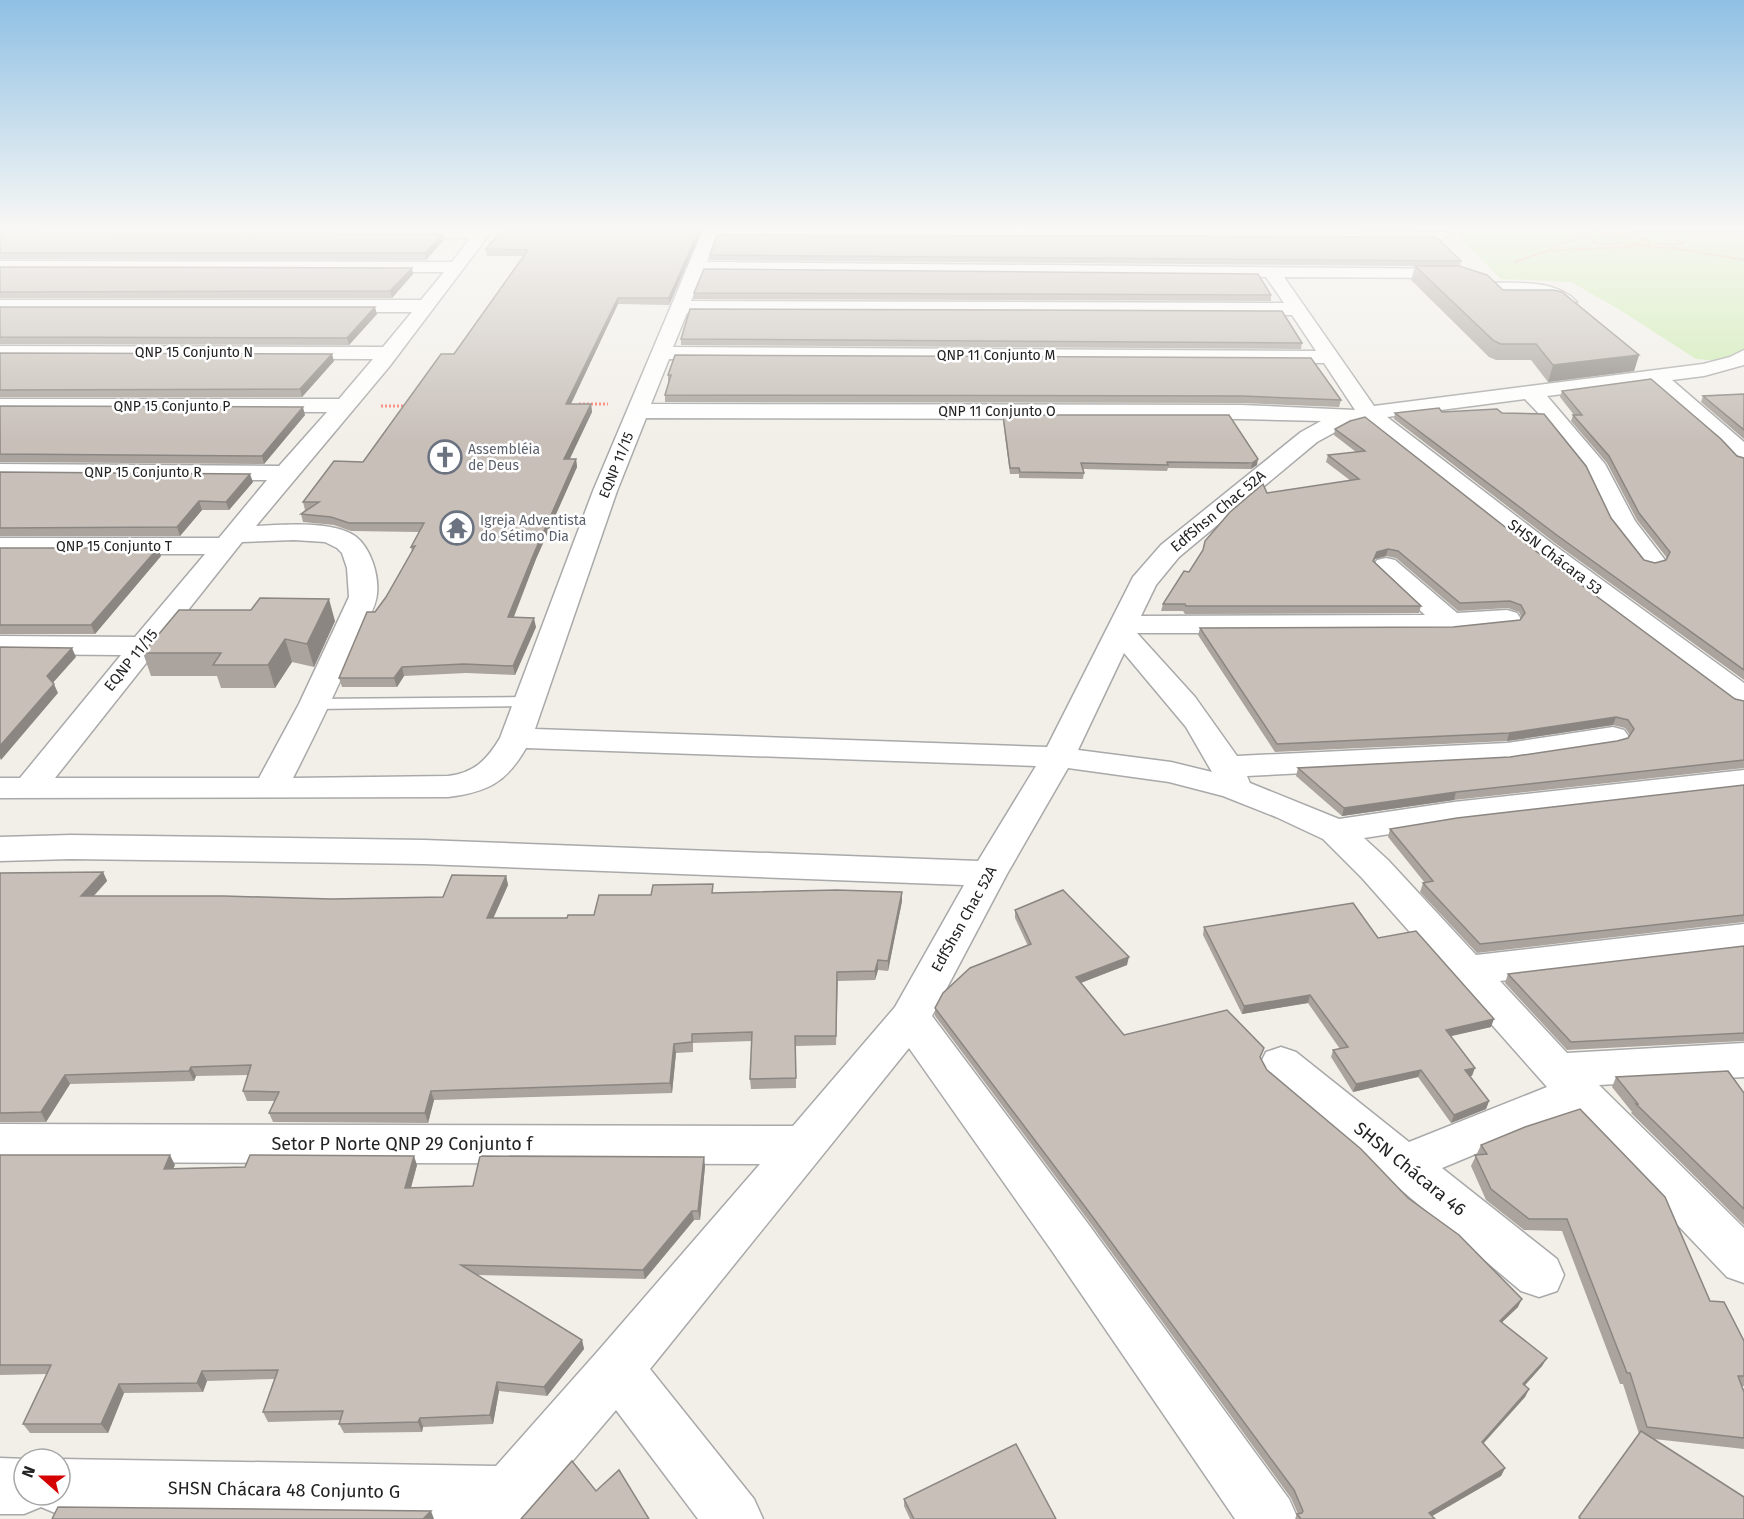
<svg xmlns="http://www.w3.org/2000/svg" width="1744" height="1519" viewBox="0 0 1744 1519" font-family="'Fira Sans',sans-serif">
<rect width="100%" height="100%" fill="#f2efe9"/>
<path fill="#cdebb0" d="M1450,228H1726L1744,237V357L1735,362L1696,359L1620,310L1571,282L1501,279Z"/>
<g fill="none" stroke-linecap="round" stroke-linejoin="round">
<defs>
<g id="lane">
<path d="M1475,282C1508,285 1552,276 1577,302L1568,304C1538,283 1506,294 1472,287L1470,285Z"/>
<path d="M528,697L534,698L536,702L534,706L315,709L309,708L306,704L309,700L315,699Z"/>
</g>
<path id="street" d="M0,228H494L389,367L256,526C283,525 331,520 355,536C371,548 379,575 377,594C376,608 365,624 360,637C339,685 317,731 293,778L448,776C474,773 487,760 500,738L593,491L704,228L1447,232L1449,235L1441,240L716,238L707,262L1464,269L1467,273L1464,277L1458,278L1284,277L1374,406L1703,364L1730,357L1744,350V365L1704,376L1672,380L1744,442V463L1736,461L1720,444L1650,383L1547,396L1605,464L1635,521L1665,560L1661,566L1652,568L1643,566L1610,523L1586,471L1543,418L1525,399L1387,417L1554,545L1744,683V707L1733,705L1536,557L1364,421L1348,425L1317,442L1179,557L1156,585L1141,616L1425,615L1373,566L1377,560L1386,558L1395,560L1457,613L1507,610L1517,613L1521,619L1517,625L1451,632L1363,633H1137L1195,697L1237,756L1507,743L1613,727L1624,730L1629,737L1624,744L1613,747L1507,763L1247,776L1250,783L1339,819L1454,802L1744,770V790L1454,824L1364,838L1388,860L1476,955L1744,924V952L1500,981L1567,1053L1744,1043V1077L1599,1085L1744,1228V1283L1727,1277L1572,1114L1442,1168L1557,1259L1564,1275L1557,1291L1539,1297L1521,1291L1266,1076L1260,1064L1266,1052L1281,1047L1296,1052L1409,1142L1547,1087L1362,878L1323,839L1276,817L1223,796L1169,782L1068,768L1007,874L932,1016L1086,1221L1289,1499L1298,1519H1235L1052,1251L909,1048L650,1369L754,1499L763,1519H698L616,1410L523,1519H302L60,1515L41,1507L24,1514H0V1458L27,1459H24V1495H60V1459L496,1466L598,1351L760,1164L0,1162V1124L793,1126L895,1007L964,885L424,864L71,859L0,861V837L71,835L424,840L978,861L1036,766L526,748C506,783 487,792 448,797L0,798V778H20L121,655L0,654V636L135,637L205,554H0V538H219L267,480L0,478V464L279,466L327,412L0,411V399H339L373,359L0,358V346L383,347L412,312H0V300H421L444,272L0,271V261L452,262L470,238L0,236ZM703,272L1266,277L1284,303L691,301ZM687,313L1292,315L1316,351L673,347ZM669,359L1324,363L1355,410L1241,405L651,404ZM646,418L1241,419L1321,421L1301,432L1161,545L1133,577L1047,747L535,729L617,491ZM294,540L325,542L337,548L342,553L347,568L349,597L299,704L259,778H55L242,542ZM1124,653L1186,727L1212,772L1171,762L1078,750Z"/>
</defs>
<use href="#lane" stroke="#a9a9a9" stroke-width="3"/>
<use href="#street" stroke="#a9a9a9" stroke-width="3"/>
<g stroke="#fa8072" stroke-width="2" stroke-dasharray="1.5 1.5" stroke-linecap="butt">
<path d="M1584,228L1604,233L1637,234"/>
<path d="M1605,233L1618,243"/>
<path d="M1636,234L1650,243"/>
<path d="M1585,235L1597,244H1684L1660,228"/>
<path d="M1550,249L1585,235L1576,228"/>
<path d="M1515,262L1547,251L1641,246L1673,248L1744,260"/>
</g>
<g stroke="#fa8072" stroke-width="3" stroke-dasharray="2 2" stroke-linecap="butt">
<path d="M579,404H608"/>
<path d="M381,406H407"/>
</g>
<use href="#lane" fill="#fff" fill-rule="evenodd"/>
<use href="#street" fill="#fff" fill-rule="evenodd"/>
</g>
<g fill="#aba49e">
<path d="M703,228L669,305L618,304L571,404H591L592,412L569,459H576L577,467L536,559L514,617L536,627L515,675L466,673L404,676L397,687H342L339,678L375,612L386,597L412,552L411,547L419,532L351,531L334,525L303,522L301,514L305,510L303,502L363,462L454,354L524,256H487L486,249Z"/>
<path d="M1093,228H1422V230Z"/>
<path d="M1625,228H1744V235L1634,234Z"/>
<path d="M0,232L443,234L444,240L426,260L0,259Z"/>
<path d="M710,255L1461,261L1460,266L1503,290L1639,355L1634,371L1548,382L1531,360H1496L1489,357L1411,280L1415,266L710,260Z"/>
<path d="M0,267L413,274L392,298H0Z"/>
<path d="M694,293L1271,295V301L694,299Z"/>
<path d="M0,307L377,314L349,345L0,344Z"/>
<path d="M681,339L1302,343L1301,349L681,345Z"/>
<path d="M0,353L334,361L302,397H0Z"/>
<path d="M675,355L1341,400L1339,407L1241,403L665,402V395L669,382H668V375Z"/>
<path d="M1562,391L1744,458V680L1555,543L1394,419L1395,413L1442,412L1611,518L1644,560L1655,563L1666,560L1667,558L1637,520L1607,463L1571,421L1573,415H1574L1560,397Z"/>
<path d="M1744,394V439L1701,402L1703,396Z"/>
<path d="M0,406L305,415L264,464L0,462Z"/>
<path d="M1003,415L1257,465L1251,469L1168,468L1167,471L1083,469L1084,473L1083,479L1019,478V474H1010L1003,421Z"/>
<path d="M1335,429L1537,552L1735,699L1744,701V768L1454,800L1342,816L1296,776L1298,768L1510,757L1617,741L1628,738L1630,735L1625,728L1613,725L1507,741L1275,752L1198,635L1200,628L1453,627L1520,620L1522,618L1519,612L1508,608L1458,611L1396,558L1386,556L1375,559L1374,561L1421,606L1419,613L1185,614L1183,611H1161L1163,604L1189,572L1267,493L1351,481L1326,462L1328,455L1356,452L1334,435Z"/>
<path d="M0,472L253,482L229,510H202L180,536H0Z"/>
<path d="M0,548L161,556L95,634H0Z"/>
<path d="M335,621L314,667L292,662L275,688H221L217,676H151L143,653Z"/>
<path d="M1744,785V922L1477,953L1420,892L1423,883H1425L1388,837L1390,829Z"/>
<path d="M103,872L107,881L94,896L331,899L443,897L506,876L508,885L493,918H567L594,915L651,895L714,893L902,892V901L888,971L878,970L875,980L838,981L836,1045L796,1046V1088L751,1089L750,1079L752,1041L693,1043V1052L676,1053L672,1093L434,1100L428,1123L273,1122L269,1113L275,1101H247L243,1091L248,1075L196,1076L194,1081L70,1084L46,1122H0V873Z"/>
<path d="M1015,910L1127,965L1081,983L1124,1035L1261,1058L1267,1070L1408,1198L1518,1307L1502,1322L1547,1358L1542,1366L1524,1386L1529,1389L1525,1397L1484,1443L1505,1468L1501,1476L1432,1516L1435,1519H1295L1297,1514H1298L1291,1498L1088,1220L935,1016V1008L1028,946L1015,918Z"/>
<path d="M1204,927L1378,938L1491,1027L1450,1036L1472,1076H1470L1489,1101L1486,1109L1451,1123L1418,1077L1353,1092L1331,1057L1333,1050L1340,1049L1308,1003L1242,1014L1203,935Z"/>
<path d="M1744,947V1041L1567,1050L1505,983L1508,974Z"/>
<path d="M1616,1077L1742,1090L1744,1093V1225L1631,1113L1632,1112L1612,1087Z"/>
<path d="M1481,1145L1710,1301L1744,1341V1386H1742L1744,1392V1449L1654,1439L1744,1519H1578L1639,1434L1623,1384H1620L1562,1231L1524,1230L1486,1200L1471,1166Z"/>
<path d="M0,1155L175,1165L173,1168L417,1165L411,1188L473,1186L705,1166L700,1220H694L645,1279L477,1275L582,1340L584,1349L547,1396L499,1391L493,1424L423,1427L422,1432L344,1433L339,1424L340,1420L268,1422L263,1412L274,1379L207,1381L203,1392L124,1393L108,1433H30L23,1424L47,1374L0,1375Z"/>
<path d="M904,1499L1056,1519H910L904,1506Z"/>
</g>
<g fill="#8b8681">
<path d="M700,228H703L669,305V298Z"/>
<path d="M443,234L444,240L426,260L425,253Z"/>
<path d="M412,268L413,274L392,298L390,291Z"/>
<path d="M618,298V304L567,412L566,404Z"/>
<path d="M375,307L377,314L349,345L347,338Z"/>
<path d="M332,354L334,361L302,397L300,389Z"/>
<path d="M1639,355L1634,371L1548,382L1553,365Z"/>
<path d="M591,404L592,412L566,467L564,459Z"/>
<path d="M303,407L305,415L264,464L262,456Z"/>
<path d="M576,459L577,467L536,559L510,626L508,617L535,551Z"/>
<path d="M1258,459L1257,465L1251,469L1252,463Z"/>
<path d="M250,474L253,482L229,510L226,502Z"/>
<path d="M199,501L202,510L180,536L177,527Z"/>
<path d="M158,548L161,556L95,634L91,625Z"/>
<path d="M1388,549L1386,556L1375,559L1371,568L1377,552Z"/>
<path d="M329,599L335,621L314,667L307,644Z"/>
<path d="M534,618L536,627L515,675L513,666Z"/>
<path d="M285,639L292,662L275,688L268,665Z"/>
<path d="M72,648L76,657L51,685L47,676Z"/>
<path d="M402,667L404,676L397,687L394,678Z"/>
<path d="M54,684L58,693L1,760L0,758V746Z"/>
<path d="M1616,717L1613,725L1507,741L1509,733Z"/>
<path d="M1456,792L1454,800L1342,816L1344,808Z"/>
<path d="M103,872L107,881L85,905L81,896Z"/>
<path d="M506,876L508,885L489,928L487,918Z"/>
<path d="M902,892V901L888,971V961Z"/>
<path d="M1129,957L1127,965L1075,985L1076,977Z"/>
<path d="M878,960V970L875,980V971Z"/>
<path d="M1310,995L1308,1003L1242,1014L1244,1006Z"/>
<path d="M1494,1019L1491,1027L1443,1038L1446,1030Z"/>
<path d="M674,1044L676,1053L672,1093L670,1083Z"/>
<path d="M191,1067L196,1076L194,1081L189,1071Z"/>
<path d="M1475,1068L1472,1076L1462,1078L1465,1070Z"/>
<path d="M1421,1070L1418,1077L1353,1092L1356,1084Z"/>
<path d="M65,1075L70,1084L46,1122L41,1112Z"/>
<path d="M431,1091L434,1100L428,1123L425,1113Z"/>
<path d="M1489,1101L1486,1109L1451,1123L1454,1115Z"/>
<path d="M170,1155L175,1165L169,1178L164,1169Z"/>
<path d="M414,1156L417,1165L408,1198L405,1188Z"/>
<path d="M704,1157L705,1166L700,1220L698,1211Z"/>
<path d="M692,1211L694,1220L645,1279L643,1270Z"/>
<path d="M1522,1299L1518,1307L1496,1328L1500,1321Z"/>
<path d="M582,1340L584,1349L547,1396L544,1387Z"/>
<path d="M1547,1358L1542,1366L1519,1392L1523,1384Z"/>
<path d="M202,1371L207,1381L203,1392L197,1383Z"/>
<path d="M497,1382L499,1391L493,1424L490,1415Z"/>
<path d="M119,1384L124,1393L108,1433L101,1424Z"/>
<path d="M1529,1389L1525,1397L1478,1449L1482,1442Z"/>
<path d="M420,1418L423,1427L422,1432L418,1422Z"/>
<path d="M1505,1468L1501,1476L1427,1519L1429,1513Z"/>
<path d="M431,1511L434,1519H423Z"/>
</g>
<g fill="#c7bfb8" stroke="#8b8681" stroke-width="1.5">
<path d="M503,228H700L669,298H618L566,404H591L564,459H576L535,551L508,617L534,618L513,666L464,664L402,667L394,678H339L367,612H375L386,597L415,546L411,547L424,523H349L331,517L301,514L319,502H303L334,461L363,462L441,354H454L528,250L486,249Z"/>
<path d="M1635,228H1744V229H1636Z"/>
<path d="M0,232L443,234L425,253H0Z"/>
<path d="M717,235L1436,237L1461,261L710,255Z"/>
<path d="M1415,266H1459L1487,275L1503,290H1553L1562,292L1639,355L1553,365L1536,344H1501L1494,341Z"/>
<path d="M0,267L412,268L390,291L0,292Z"/>
<path d="M704,269L1258,274L1271,295L694,293Z"/>
<path d="M0,307H375L347,338L0,337Z"/>
<path d="M690,309L1282,311L1302,343L681,339Z"/>
<path d="M0,353L332,354L300,389L0,390Z"/>
<path d="M675,355L1311,358L1341,400L1242,396L665,395L671,375H668Z"/>
<path d="M1651,379L1721,439L1737,456L1744,458V670L1558,536L1395,413L1439,408L1442,412L1497,409L1502,413L1544,414L1586,466L1611,518L1644,560L1655,563L1666,560L1670,552L1639,513L1609,456L1573,415H1582L1562,391Z"/>
<path d="M1744,394V430L1703,396Z"/>
<path d="M0,406L303,407L262,456L0,454Z"/>
<path d="M1003,415H1229L1258,459L1252,463L1167,462L1168,465L1081,463L1084,473L1020,472L1019,468H1010Z"/>
<path d="M1365,417L1537,552L1735,699L1744,701V760L1456,792L1344,808L1298,768L1510,757L1617,741L1628,738L1634,729L1628,720L1616,717L1509,733L1277,744L1200,628L1453,627L1520,620L1525,613L1521,605L1510,601L1460,603L1398,551L1388,549L1377,552L1373,561L1421,606H1186L1185,604H1163L1184,571L1189,572L1203,550L1205,541L1230,512L1263,484L1267,493L1359,479L1328,455L1365,451L1335,429L1350,421Z"/>
<path d="M0,472L250,474L226,502L199,501L177,527L0,528Z"/>
<path d="M0,548H158L91,625H0Z"/>
<path d="M260,598L329,599L307,644L285,639L268,665H213L221,653H143L179,610H251Z"/>
<path d="M0,647L72,648L47,676L54,684L0,746Z"/>
<path d="M1744,785V915L1480,944L1423,883L1433,881L1390,829L1457,818Z"/>
<path d="M103,872L81,896H224L331,899L443,897L452,875L506,876L487,918H567L568,915H594L599,895H651L653,885L713,884L712,893L836,890L902,892L888,961L878,960L875,971L837,972L836,1036H795L796,1078L750,1079L752,1032L692,1034V1042L674,1044L670,1083L431,1091L425,1113H269L279,1092L243,1091L251,1065L191,1067L189,1071L65,1075L41,1112L0,1113V873Z"/>
<path d="M1063,890L1129,957L1076,977L1124,1035L1227,1010L1264,1048L1260,1057L1267,1070L1361,1149L1408,1198L1459,1235L1522,1299L1500,1321L1547,1358L1523,1384L1529,1389L1482,1442L1505,1468L1429,1513L1435,1519H1301L1297,1514L1302,1513L1303,1511L1294,1490L1089,1212L935,1008L943,993L970,968L1031,944L1015,910Z"/>
<path d="M1353,903L1378,938L1416,931L1494,1019L1446,1030L1475,1068L1465,1070L1489,1101L1454,1115L1421,1070L1356,1084L1333,1050L1348,1047L1310,995L1244,1006L1204,927Z"/>
<path d="M1744,946V1033L1571,1042L1508,974Z"/>
<path d="M1728,1071L1744,1093V1209L1636,1104H1638L1616,1077Z"/>
<path d="M1580,1109L1665,1197L1710,1301L1724,1302L1744,1341V1376H1738L1744,1392V1438L1647,1427L1630,1373H1627L1567,1219H1529L1491,1189L1475,1155L1487,1154L1481,1145L1525,1127Z"/>
<path d="M0,1155H170L164,1169L245,1167L250,1155L414,1156L405,1188L473,1186L480,1156L704,1157L698,1211H692L643,1270L461,1265L582,1340L544,1387L497,1382L490,1415L420,1418L418,1422L339,1424L343,1411L263,1412L278,1370L202,1371L197,1383L119,1384L101,1424H23L51,1365H0Z"/>
<path d="M1641,1431L1744,1497V1519H1581L1579,1517Z"/>
<path d="M1016,1444L1056,1519H914L904,1499Z"/>
<path d="M572,1461L596,1491L619,1470L649,1519H521Z"/>
<path d="M58,1507L431,1511L423,1519H52Z"/>
</g>
<linearGradient id="sky" x2="0" y2="1"><stop stop-color="#8fc0e4"/><stop offset="0.52" stop-color="#f9f8f5"/><stop offset="1" stop-color="#f9f8f5" stop-opacity="0"/></linearGradient>
<rect width="1744" height="441" fill="url(#sky)"/>
<defs>
<symbol id="church-ring" viewBox="-11 -11 22 22"><circle r="9.5" fill="#fff" stroke="#6b7280" stroke-width="1.5"/><path d="M-1.2-6h2.4v3.5h3.3v2.4h-3.3V6h-2.4V-.1h-3.3v-2.4h3.3Z" fill="#6b7280"/></symbol>
<symbol id="temple-ring" viewBox="-11 -11 22 22"><circle r="9.5" fill="#fff" stroke="#6b7280" stroke-width="1.5"/><path d="M0-6L5-2H3V0L6.5 2.5H4V6H1.5V3h-3V6H-4V2.5H-6.5L-3 0V-2H-5Z" fill="#6b7280"/></symbol>
</defs>
<g fill-rule="evenodd">
<use href="#church-ring" x="426" y="438" width="38" height="38"/>
<use href="#temple-ring" x="438" y="509" width="38" height="38"/>
</g>
<g text-anchor="middle" stroke-width="5" stroke-linejoin="round" paint-order="stroke">
<g font-size="14" fill="#222" stroke="#fff">
<text x="194" y="357">QNP 15 Conjunto N</text>
<text x="996" y="360">QNP 11 Conjunto M</text>
<text x="172" y="411">QNP 15 Conjunto P</text>
<text x="997" y="416">QNP 11 Conjunto O</text>
<text transform="translate(616 465) rotate(-68)" y="5">EQNP 11/15</text>
<text x="143" y="477">QNP 15 Conjunto R</text>
<text x="114" y="551">QNP 15 Conjunto T</text>
</g>
<g font-size="14" fill="#5b616d" stroke="#fff" text-anchor="start">
<text x="468" y="454">Assembléia<tspan x="468" dy="16">de Deus</tspan></text>
<text x="480" y="525">Igreja Adventista<tspan x="480" dy="16">do Sétimo Dia</tspan></text>
</g>
<g font-size="15" fill="#222" stroke="#fff">
<text transform="translate(1218 511) rotate(-40)" y="5">EdfShsn Chac 52A</text>
<text transform="translate(1555 557) rotate(37)" y="5">SHSN Chácara 53</text>
<text transform="translate(131 660) rotate(-51)" y="5">EQNP 11/15</text>
<text transform="translate(964 919) rotate(-61)" y="5">EdfShsn Chac 52A</text>
</g>
<g font-size="18" fill="#222" stroke="#fff">
<text x="402" y="1150">Setor P Norte QNP 29 Conjunto f</text>
<text transform="translate(1410 1169) rotate(39)" y="6">SHSN Chácara 46</text>
<text transform="translate(284 1490) rotate(1)" y="6">SHSN Chácara 48 Conjunto G</text>
</g>
</g>
<g transform="translate(42 1477) rotate(291)"><circle r="28" fill="#ffffff" stroke="#a7a7a7" stroke-width="1.5"/>
<path d="M0-4.5L10 22L0 15L-10 22Z" fill="#d40000"/>
<text y="-9" font-size="16" font-weight="bold" text-anchor="middle" fill="#222222">N</text>
</g>
</svg>
